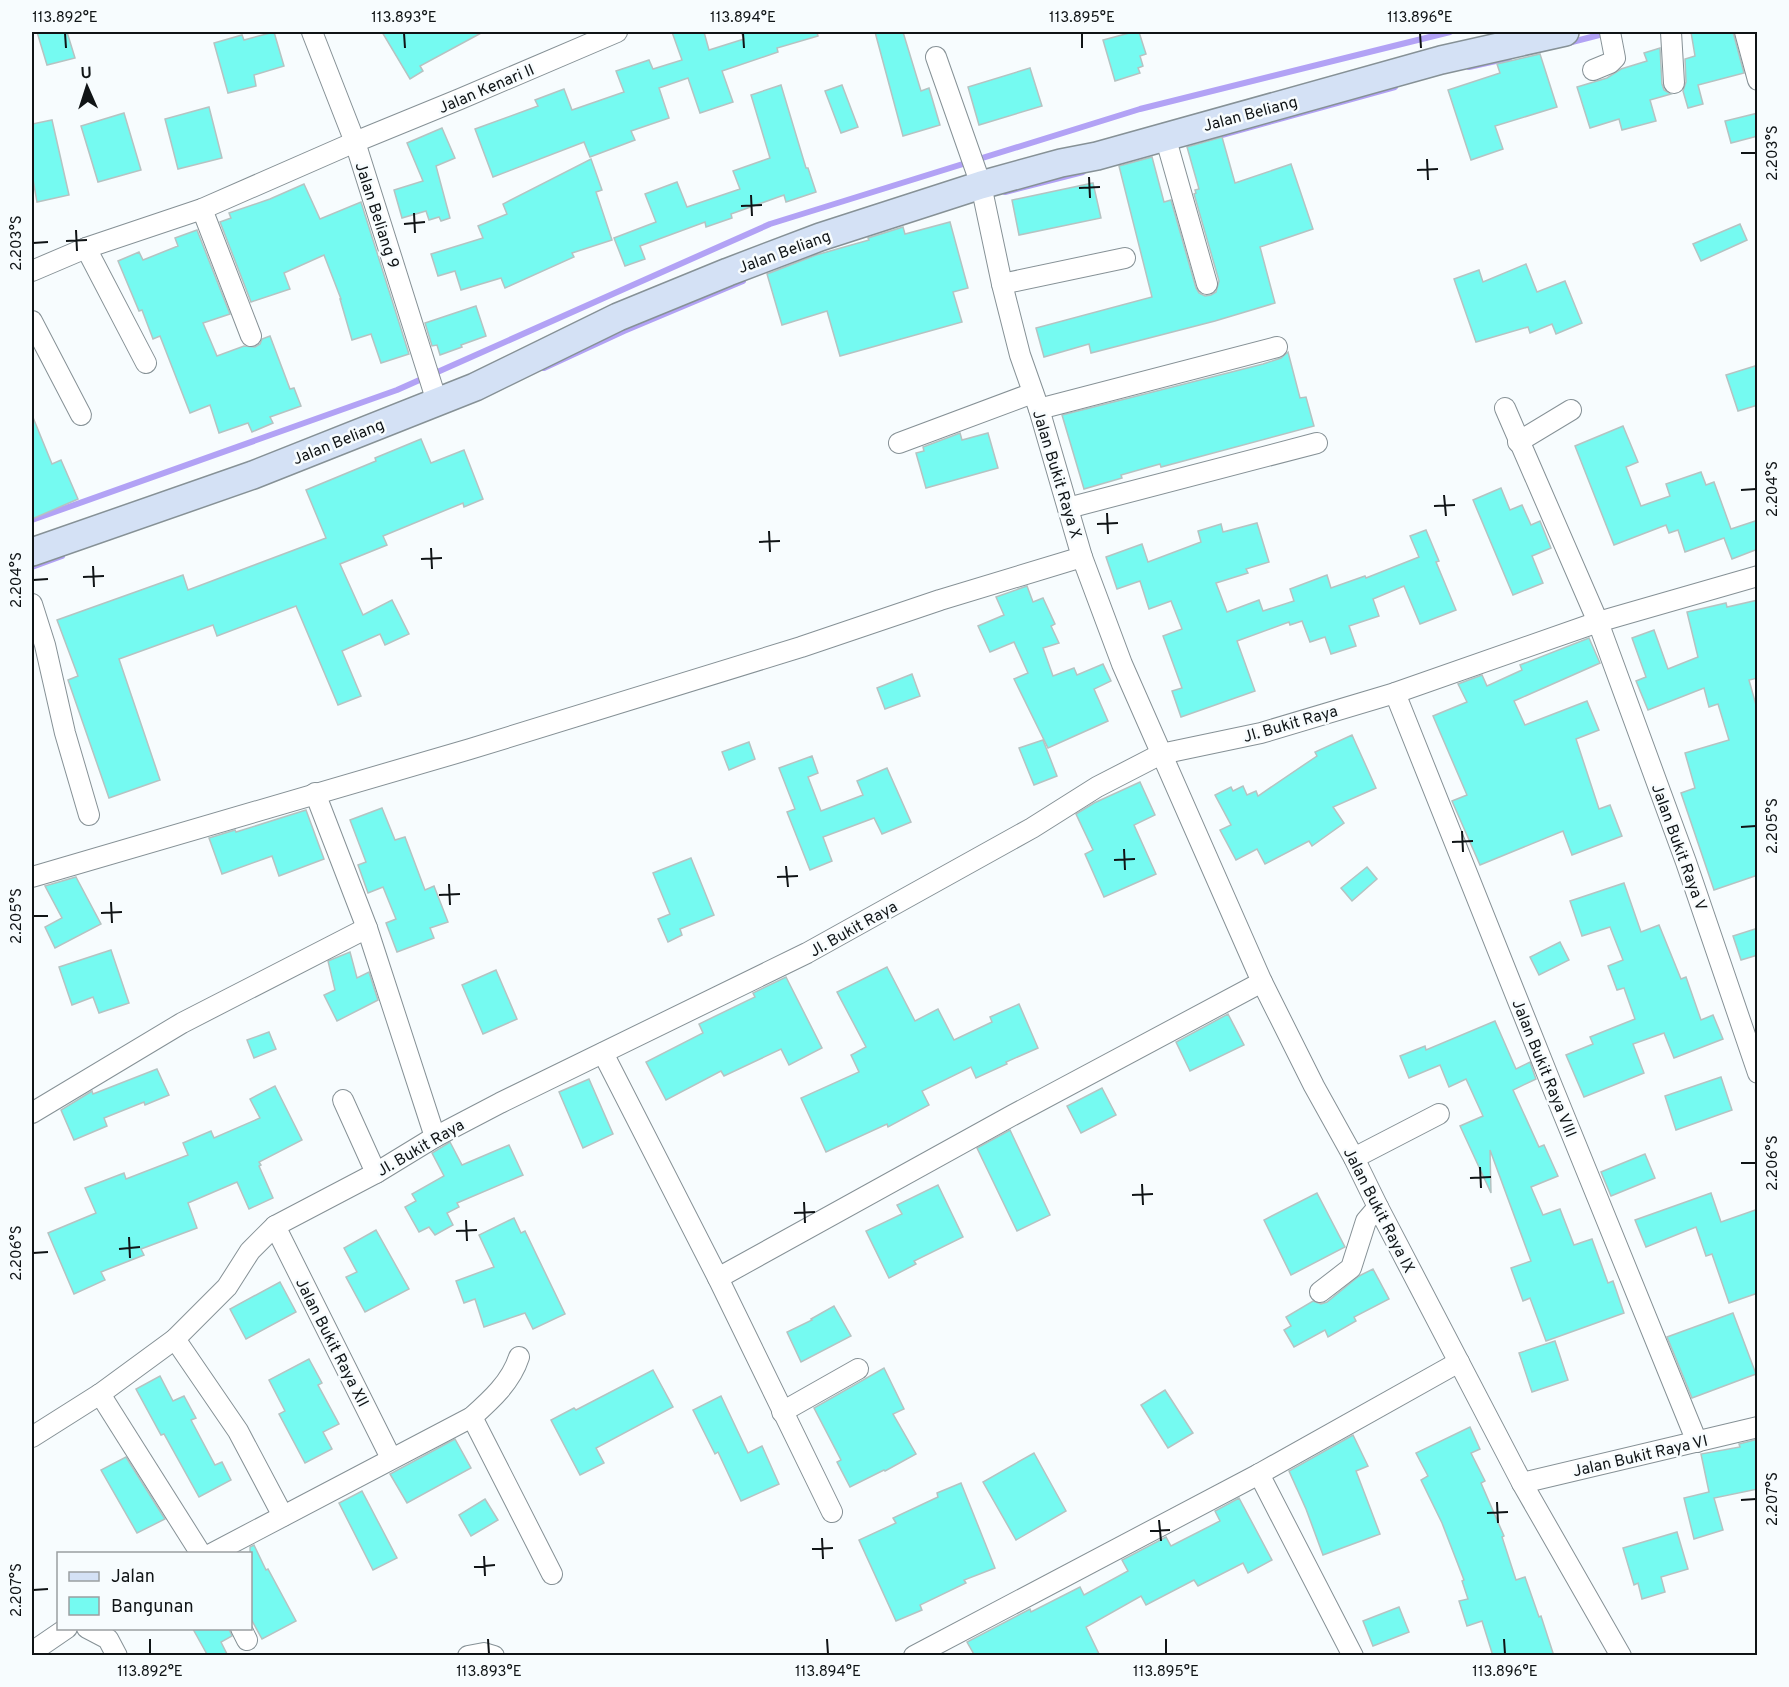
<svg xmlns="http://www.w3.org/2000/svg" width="1789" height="1687" viewBox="0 0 1789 1687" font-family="Overpass,sans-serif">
<rect width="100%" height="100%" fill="#f7fcfe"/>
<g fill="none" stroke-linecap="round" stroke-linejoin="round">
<g stroke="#b2a2f5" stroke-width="6">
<path d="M1568,43L1607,33"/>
<path d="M1469,67L1509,58"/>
<path d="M1211,138L1395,87"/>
<path d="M1005,192L1083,172"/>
<path d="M544,368L624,331L743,281"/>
<path d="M32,520L397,390L770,224L1140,109L1450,32"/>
<path d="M32,567L62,556"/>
</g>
</g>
<g fill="#75faf1" stroke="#b5c3c2" stroke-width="1.5">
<path d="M37,32H67L75,58L47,65Z"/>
<path d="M274,32L284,66L254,75L256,86L228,93L214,43L242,35L244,40Z"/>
<path d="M382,32H483L420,66L423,71L410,79Z"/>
<path d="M672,32H704L709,50L744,39L741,32H817L818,36L777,48L778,52L722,71L733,102L700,113L688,78L659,88L669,118L631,131L635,140L590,157L584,142L493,177L475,129L538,106L535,100L564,89L572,110L624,92L616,71L649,60L653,69L682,60Z"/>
<path d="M875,32H903L921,91L929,88L940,125L903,136Z"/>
<path d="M1133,32H1139L1146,54L1140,56L1143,66L1138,68L1140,73L1115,81L1103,40Z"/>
<path d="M1691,32H1733L1744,73L1698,85L1703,104L1688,108L1683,91L1686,82L1685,59L1695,56Z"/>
<path d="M1660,48L1662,84L1664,90L1671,94L1650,100L1656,121L1622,130L1619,119L1590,128L1577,87L1607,78L1621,69L1647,61L1644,53Z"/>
<path d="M1540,54L1557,107L1495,126L1503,149L1471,160L1448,90L1500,73L1497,64Z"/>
<path d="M1030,68L1042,106L979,125L968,87Z"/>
<path d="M781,85L806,168H808L816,192L786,202L784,195L731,214L732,218L706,227L705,222L640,246L645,259L625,266L614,238L656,222L645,194L677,182L687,207L740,189L733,171L770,158L751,95Z"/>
<path d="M842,85L858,127L841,133L825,91Z"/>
<path d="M209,107L222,158L178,169L165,119Z"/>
<path d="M124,113L141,170L98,182L81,126Z"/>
<path d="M1758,113V136L1731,143L1725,121Z"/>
<path d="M52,120L69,195L37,202L32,174V124Z"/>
<path d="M442,128L455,158L436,166L450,218L441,221L439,217L429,220L426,211L402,218L394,190L423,181L407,143Z"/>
<path d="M1222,137L1235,183L1291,164L1313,229L1260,247L1275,303L1215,321L1091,353L1089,344L1044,357L1036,328L1152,297L1119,166L1152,157L1164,202L1171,200L1196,288L1199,293L1205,296L1211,295L1216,292L1219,281L1194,194L1196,193L1195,190L1199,189L1187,147Z"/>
<path d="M591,159L602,190L596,192L612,240L572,253L574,257L505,288L501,278L461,290L455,271L438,276L431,254L483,238L478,226L507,214L503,204Z"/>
<path d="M1093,183L1101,218L1019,235L1012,200Z"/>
<path d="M304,184L320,219L361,202L409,354L381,363L371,334L352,340L340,299H341L324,255L284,273L290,289L251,302L220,222L231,218L229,213L270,199Z"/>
<path d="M950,222L968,288L953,292L962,322L840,356L827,311L782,325L767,274L816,255L869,240L868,238L903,227L905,234Z"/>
<path d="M1740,224L1747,240L1701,261L1693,244Z"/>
<path d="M197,230L230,314L203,323L217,356L244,346L255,347L260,344L262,339L270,336L290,389L294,388L301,406L270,417L273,423L252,432L248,423L219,433L210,405L190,413L160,336L153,339L142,310L139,311L118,261L139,252L143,260L178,246L175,238Z"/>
<path d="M1526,264L1537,292L1565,281L1582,323L1556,334L1552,324L1530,333L1528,327L1476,342L1454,279L1479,270L1483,282Z"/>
<path d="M476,306L486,336L461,345L462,347L440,355L437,345L432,346L425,323Z"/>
<path d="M1288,352L1300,398L1306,397L1314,426L1161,467L1160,464L1121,475L1122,478L1084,489L1062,415L1263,364L1281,358Z"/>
<path d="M1758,365V405L1738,411L1726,375Z"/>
<path d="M32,415L52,464L61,460L78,499L32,519Z"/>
<path d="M1623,426L1638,462L1626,467L1641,506L1670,496L1666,484L1701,472L1706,485L1714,482L1731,529L1758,520V549L1732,559L1724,538L1685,552L1678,530L1669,533L1666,525L1614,545L1575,446Z"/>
<path d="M960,433L962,440L988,433L998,468L926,488L916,453L924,451L923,447Z"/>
<path d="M421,439L431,463L464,450L483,499L464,507L463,503L383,536L387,545L340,564L363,615L392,600L409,634L385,645L380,634L342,651L361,696L338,705L296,606L217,636L213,625L119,659L160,780L109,798L68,680L78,676L57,620L183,575L188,590L326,538L306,490L376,461L375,458Z"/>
<path d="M1501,488L1510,510L1522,505L1531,525L1540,521L1551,548L1532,556L1543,583L1513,595L1473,500Z"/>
<path d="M1257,523L1269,562L1246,569L1248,573L1216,583L1227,612L1259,600L1263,611L1294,601L1290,589L1327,575L1331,588L1365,576L1366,578L1419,557L1410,536L1426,530L1439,561L1436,562L1456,610L1420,624L1404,586L1373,599L1379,616L1349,626L1356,646L1331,654L1325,637L1310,642L1302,621L1290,625L1289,622L1237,641L1255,691L1181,717L1172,691L1182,688L1163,636L1182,629L1171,601L1149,609L1140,581L1117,589L1106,557L1142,544L1148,562L1201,542L1198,531L1221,524L1223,532Z"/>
<path d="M1027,586L1033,602L1043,598L1055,624L1051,626L1059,643L1043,648L1053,676L1074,668L1077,675L1103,664L1111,681L1094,689L1108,721L1048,748L1014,679L1028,673L1014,642L990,652L978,626L1004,615L996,597Z"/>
<path d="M1758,600V678L1749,680L1758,712V875L1714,890L1681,793L1695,788L1685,753L1729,740L1718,704L1709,707L1704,688L1648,710L1636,681L1646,677L1632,638L1654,630L1668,669L1698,657L1687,612L1726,603L1727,607Z"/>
<path d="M1589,638L1600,663L1514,701L1525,725L1587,701L1599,730L1576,739L1599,809L1610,805L1622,836L1572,855L1563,831L1480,865L1452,801L1467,795L1433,716L1467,702L1458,684L1482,675L1487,686L1522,670L1520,665Z"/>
<path d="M912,674L920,696L885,709L877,688Z"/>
<path d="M1352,735L1376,788L1333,807L1344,823L1312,846L1309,841L1265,864L1257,849L1236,860L1220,830L1231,825L1215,795L1231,787L1233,791L1243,786L1247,795L1256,791L1258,796L1317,756L1315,752Z"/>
<path d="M1043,740L1057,776L1034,785L1019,748Z"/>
<path d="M749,742L755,759L729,770L722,752Z"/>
<path d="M812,756L818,773L808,777L821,811L863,795L857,781L887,768L911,822L882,834L874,818L823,837L832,861L810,870L787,812L795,809L779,768Z"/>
<path d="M1140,782L1155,815L1134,825L1156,874L1104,897L1085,854L1093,850L1076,814L1094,803Z"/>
<path d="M382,808L395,840L405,837L425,890L434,886L448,922L430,928L434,938L397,952L386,923L396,919L383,887L368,893L358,865L366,862L350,820Z"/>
<path d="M306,810L324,859L279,876L272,856L222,874L209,838L235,830L236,832Z"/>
<path d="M691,858L714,915L680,929L682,935L668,942L658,919L670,914L653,873Z"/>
<path d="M1367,867L1377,879L1352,901L1341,888Z"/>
<path d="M76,877L101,924L55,948L45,927L62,918L45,886Z"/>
<path d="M1624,883L1641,932L1659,925L1681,979L1686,977L1701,1020L1713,1015L1723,1039L1674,1058L1664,1033L1633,1044L1644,1073L1584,1097L1566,1055L1593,1044L1590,1037L1635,1019L1624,988L1617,990L1608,966L1623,960L1610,927L1582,936L1570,901Z"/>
<path d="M1758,928V955L1741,960L1733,936Z"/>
<path d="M1560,942L1569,960L1539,975L1530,957Z"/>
<path d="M111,950L129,1003L99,1013L93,997L72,1005L59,967Z"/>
<path d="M350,952L357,978L369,972L378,1000L337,1021L324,995L335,990L328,961Z"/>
<path d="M887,967L915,1021L938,1009L954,1040L992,1022L990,1017L1019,1004L1038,1048L1006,1062L1007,1064L976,1078L971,1067L922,1091L929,1105L888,1127L887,1124L826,1152L801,1098L859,1072L851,1055L866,1047L837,992Z"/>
<path d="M496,970L517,1019L483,1034L462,985Z"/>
<path d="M786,977L822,1048L789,1065L781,1049L724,1076L721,1071L666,1100L646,1062L703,1033L699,1024L755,997L753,993Z"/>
<path d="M1228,1014L1244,1045L1190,1071L1176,1042Z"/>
<path d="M1495,1021L1516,1069L1530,1062L1536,1079L1513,1090L1539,1147L1544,1145L1558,1176L1531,1187L1543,1215L1560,1209L1574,1245L1592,1239L1608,1283L1613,1281L1624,1313L1546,1341L1530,1298L1523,1301L1511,1268L1531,1261L1490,1150L1491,1193L1460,1126L1483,1116L1466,1079L1449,1087L1440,1065L1409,1078L1400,1056L1425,1046L1426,1050Z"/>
<path d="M269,1032L276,1049L254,1058L247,1040Z"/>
<path d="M157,1069L169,1095L145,1105L144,1102L104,1118L107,1126L74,1140L61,1110L92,1091L93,1094Z"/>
<path d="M1721,1077L1732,1110L1676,1130L1665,1096Z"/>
<path d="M589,1079L613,1134L583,1148L559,1092Z"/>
<path d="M275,1086L302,1140L259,1162L261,1165L259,1166L273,1198L249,1209L237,1182L188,1203L197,1228L141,1249L144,1255L101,1272L105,1280L74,1294L48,1233L96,1213L85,1188L124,1173L126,1179L188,1155L183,1143L211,1131L214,1138L260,1118L250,1099Z"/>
<path d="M1102,1088L1116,1115L1081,1133L1067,1106Z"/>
<path d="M1010,1130L1050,1215L1017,1231L977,1148Z"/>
<path d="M450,1142L462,1165L509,1145L523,1175L457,1203L459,1207L447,1213L453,1225L435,1235L429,1227L419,1232L405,1207L416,1201L412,1194L444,1176L432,1153Z"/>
<path d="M1645,1154L1655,1178L1611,1196L1601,1172Z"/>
<path d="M938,1185L963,1237L914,1261L916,1264L889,1278L866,1231L902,1214L897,1205Z"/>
<path d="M1317,1193L1345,1247L1291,1275L1264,1220Z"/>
<path d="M1711,1193L1721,1222L1758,1209V1293L1729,1303L1712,1254L1706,1256L1696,1227L1646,1247L1635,1220Z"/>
<path d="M514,1218L521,1233L525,1231L565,1314L533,1329L525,1313L484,1327L475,1299L464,1303L456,1281L494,1267L479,1235Z"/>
<path d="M376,1230L409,1289L365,1312L346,1277L357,1272L344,1248Z"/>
<path d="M1373,1269L1389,1299L1354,1317L1356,1321L1328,1337L1325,1330L1294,1347L1284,1330L1291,1326L1286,1317L1313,1301L1321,1304L1327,1302L1359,1276Z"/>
<path d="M280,1282L296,1312L246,1339L230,1309Z"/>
<path d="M834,1306L851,1336L801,1362L787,1332L812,1320L811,1319Z"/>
<path d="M1733,1313L1756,1374L1692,1398L1667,1337Z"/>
<path d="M1555,1341L1568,1380L1532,1392L1519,1353Z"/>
<path d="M309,1359L322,1383L318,1385L339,1424L323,1432L332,1449L305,1463L279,1414L285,1411L269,1380Z"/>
<path d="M884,1368L904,1409L893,1414L916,1454L885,1471L884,1470L850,1487L837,1462L841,1460L814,1408Z"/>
<path d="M653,1370L673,1407L596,1448L604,1463L580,1475L551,1420L574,1408L576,1410Z"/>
<path d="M160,1376L173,1401L184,1396L196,1418L191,1420L215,1465L222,1462L231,1480L199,1497L164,1434L161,1435L136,1389Z"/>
<path d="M1165,1390L1193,1433L1168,1448L1141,1405Z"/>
<path d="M721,1396L748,1453L762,1446L779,1484L741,1501L718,1452L715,1454L693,1410Z"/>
<path d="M1470,1427L1480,1449L1471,1453L1485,1481L1481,1483L1504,1536L1502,1537L1516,1580L1525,1577L1539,1617L1541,1616L1554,1656H1493L1482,1621L1467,1626L1459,1601L1468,1599L1462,1581L1464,1580L1442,1523L1421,1480L1428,1476L1416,1453Z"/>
<path d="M1353,1435L1368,1466L1356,1471L1380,1534L1323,1555L1306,1509L1289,1471Z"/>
<path d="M455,1439L471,1468L407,1503L390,1474Z"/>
<path d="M1758,1439V1489L1714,1498L1723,1530L1694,1539L1684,1498L1709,1492L1701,1454L1740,1447L1739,1444Z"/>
<path d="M1034,1453L1066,1511L1016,1540L983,1482Z"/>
<path d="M126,1457L165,1519L137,1533L101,1470Z"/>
<path d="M961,1483L995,1568L964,1580L966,1583L920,1605L922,1610L896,1621L859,1540L896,1523L893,1518L938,1497L937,1493Z"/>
<path d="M362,1491L397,1558L373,1570L339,1503Z"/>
<path d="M1239,1498L1272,1560L1248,1573L1243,1563L1198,1586L1194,1580L1146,1605L1141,1596L1086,1627L1100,1656H975L967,1642L1030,1609L1031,1612L1080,1587L1084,1595L1128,1571L1122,1560L1166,1537L1171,1546L1220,1521L1215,1511Z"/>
<path d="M485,1499L498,1520L471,1536L459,1515Z"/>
<path d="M1677,1532L1688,1569L1661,1577L1665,1592L1642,1599L1638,1583L1634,1585L1623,1548Z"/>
<path d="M254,1545L266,1570L268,1569L296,1621L262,1639L250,1617V1547Z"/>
<path d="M1399,1607L1409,1632L1373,1646L1363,1621Z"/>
<path d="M193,1629H229L232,1636L221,1642L228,1656H208Z"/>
</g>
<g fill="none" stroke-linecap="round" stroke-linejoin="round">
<defs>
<g id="street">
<path d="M312,32L355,142L437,402"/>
<path d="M1671,32L1674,83"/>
<path d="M1745,32L1758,80"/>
<path d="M936,57L981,185L1002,284L1020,355L1039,409L1082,557L1122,664L1262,982L1314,1086L1354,1158L1378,1207L1522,1483L1621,1656"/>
<path d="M1593,70L1610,63L1615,58L1610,32"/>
<path d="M1165,136L1207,284"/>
<path d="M202,209L251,336"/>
<path d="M86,248L146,363"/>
<path d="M32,271L86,248L202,209L355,142L460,99L617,32"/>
<path d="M1002,284L1125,258"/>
<path d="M32,321L81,415"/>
<path d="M1505,408L1598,622L1686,862L1758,1073"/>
<path d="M1039,409L1277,347"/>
<path d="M1518,442L1571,410"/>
<path d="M899,443L1033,393"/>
<path d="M1068,508L1317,443"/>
<path d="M32,604L45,645L65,733L89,815"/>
<path d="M1395,693L1552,1086L1697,1442"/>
<path d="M315,793L367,928L435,1137"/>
<path d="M32,877L470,749L801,647L940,600L1082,557"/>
<path d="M603,1053L718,1278L832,1512"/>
<path d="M343,1100L376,1173"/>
<path d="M32,1113L182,1023L367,928"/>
<path d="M1354,1158L1439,1114"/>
<path d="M275,1226L391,1458"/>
<path d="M718,1278L1013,1115L1262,982"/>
<path d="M1320,1292L1351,1268L1366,1221L1378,1207"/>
<path d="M175,1339L238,1431L283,1516"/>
<path d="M100,1394L201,1554"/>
<path d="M782,1412L858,1369"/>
<path d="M472,1417L552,1574"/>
<path d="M32,1437L100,1394L175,1339L227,1287L250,1251L275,1226L376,1173L435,1137L500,1103L807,953L1032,828L1097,787L1161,754L1261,733L1395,693L1598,622L1758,576"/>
<path d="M1259,1474L1353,1656"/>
<path d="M1522,1483L1758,1427"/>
<path d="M211,1554L472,1417C491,1400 511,1382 519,1357"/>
<path d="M87,1628L108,1639L117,1656"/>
<path d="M241,1628L247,1640"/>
<path d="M32,1652L67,1628"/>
<path d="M468,1656L484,1653L494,1656"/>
<path d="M914,1656L1259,1474L1459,1362"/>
</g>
<path id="secondary" d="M32,552L253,475L475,387L618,317L728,272L820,237L981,185L1061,163L1097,156L1441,60L1565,32"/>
</defs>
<use href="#street" stroke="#869196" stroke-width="22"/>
<use href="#secondary" stroke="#869196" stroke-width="30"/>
<use href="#street" stroke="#fff" stroke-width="20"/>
<use href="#secondary" stroke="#d4e1f5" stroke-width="27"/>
</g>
<path fill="none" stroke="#101416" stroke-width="2" d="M65,33L66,48M404,33L405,48M743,33L744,48M1082,33V48M1420,33L1421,48M1741,153H1756M1427,159L1428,180M1417,170L1438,169M1089,177L1090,198M1079,188L1100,187M751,195L752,216M741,206L762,205M414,213L415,233M404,224L425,222M76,230L77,251M66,241L87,240M33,243L48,242M1741,490L1756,489M1444,495L1446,516M1434,506L1455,505M1107,513L1108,534M1097,524L1118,523M769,531L770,552M759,542L780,541M431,548L432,569M421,559L442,558M93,566L94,587M83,577L104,576M33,580L48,579M1741,827L1756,826M1462,831L1463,852M1452,842L1473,841M1124,849L1125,870M1114,860L1135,859M786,866L788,887M777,877L798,876M449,884L450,905M439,895L460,894M111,902L112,923M101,913L122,912M33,916H48M1741,1163H1756M1480,1167L1481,1188M1470,1178L1491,1177M1142,1184L1143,1205M1132,1195L1153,1194M804,1202L805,1223M794,1213L815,1212M466,1220L467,1241M456,1231L477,1230M129,1237L130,1258M119,1249L140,1247M33,1253L48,1252M1741,1500L1756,1499M1497,1502L1498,1523M1487,1513L1508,1512M1159,1520L1161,1541M1150,1531L1170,1530M822,1538L823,1559M812,1549L833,1548M484,1556L485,1576M474,1567L495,1565M33,1590L48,1589M150,1639V1654M488,1639L489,1654M827,1639L828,1654M1166,1639V1654M1504,1639L1505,1654"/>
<g text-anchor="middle" stroke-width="5" stroke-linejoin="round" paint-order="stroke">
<g font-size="16" fill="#101416" stroke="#f7fcfe">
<text transform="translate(486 88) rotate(-23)" y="6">Jalan Kenari II</text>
<text transform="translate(1250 113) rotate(-15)" y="6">Jalan Beliang</text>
<text transform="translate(378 215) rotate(72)" y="6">Jalan Beliang 9</text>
<text transform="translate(784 251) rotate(-20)" y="6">Jalan Beliang</text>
<text transform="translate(338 441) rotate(-22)" y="6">Jalan Beliang</text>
<text transform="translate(1058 474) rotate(73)" y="6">Jalan Bukit Raya X</text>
<text transform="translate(1290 723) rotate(-16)" y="6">Jl. Bukit Raya</text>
<text transform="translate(1680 847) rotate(70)" y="6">Jalan Bukit Raya V</text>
<text transform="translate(853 928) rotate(-29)" y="6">Jl. Bukit Raya</text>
<text transform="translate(1545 1068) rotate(68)" y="6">Jalan Bukit Raya VIII</text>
<text transform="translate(420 1147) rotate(-30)" y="6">Jl. Bukit Raya</text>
<text transform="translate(1380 1210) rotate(63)" y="6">Jalan Bukit Raya IX</text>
<text transform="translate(333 1342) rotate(63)" y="6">Jalan Bukit Raya XII</text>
<text transform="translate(1640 1455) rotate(-13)" y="6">Jalan Bukit Raya VI</text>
</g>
</g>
<rect width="1789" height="1687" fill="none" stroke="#f7fcfe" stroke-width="66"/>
<rect x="57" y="1552" width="195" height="78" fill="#f7fcfe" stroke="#9b9fa1" stroke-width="1.5"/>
<rect x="69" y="1572" width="30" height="9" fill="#d4e1f5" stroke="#9b9fa1" stroke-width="1.5"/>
<text x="111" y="1582" font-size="18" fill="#101416">Jalan</text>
<rect x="69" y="1597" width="30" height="18" fill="#75faf1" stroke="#9b9fa1" stroke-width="1.5"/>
<text x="111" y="1612" font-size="18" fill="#101416">Bangunan</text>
<g transform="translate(87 87) rotate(357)" stroke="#f7fcfe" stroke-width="4.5" paint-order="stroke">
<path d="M0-4.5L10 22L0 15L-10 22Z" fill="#101416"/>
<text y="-9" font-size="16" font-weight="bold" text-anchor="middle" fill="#101416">U</text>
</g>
<rect x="33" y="33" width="1723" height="1621" fill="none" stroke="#101416" stroke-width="2"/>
<g font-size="15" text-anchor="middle" fill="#101416">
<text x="65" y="22">113.892°E</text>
<text x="404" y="22">113.893°E</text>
<text x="743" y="22">113.894°E</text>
<text x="1082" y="22">113.895°E</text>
<text x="1420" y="22">113.896°E</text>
<text transform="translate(1772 153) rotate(-90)" y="5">2.203°S</text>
<text transform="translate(16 243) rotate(-90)" y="5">2.203°S</text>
<text transform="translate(1772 489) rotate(-90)" y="5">2.204°S</text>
<text transform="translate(16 580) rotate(-90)" y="5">2.204°S</text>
<text transform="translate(1772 826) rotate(-90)" y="5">2.205°S</text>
<text transform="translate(16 916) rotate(-90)" y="5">2.205°S</text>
<text transform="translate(1772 1163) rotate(-90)" y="5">2.206°S</text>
<text transform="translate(16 1253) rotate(-90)" y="5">2.206°S</text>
<text transform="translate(1772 1499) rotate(-90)" y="5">2.207°S</text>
<text transform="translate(16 1590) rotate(-90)" y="5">2.207°S</text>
<text x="150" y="1676">113.892°E</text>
<text x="489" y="1676">113.893°E</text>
<text x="828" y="1676">113.894°E</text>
<text x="1166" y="1676">113.895°E</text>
<text x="1505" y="1676">113.896°E</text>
</g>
</svg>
